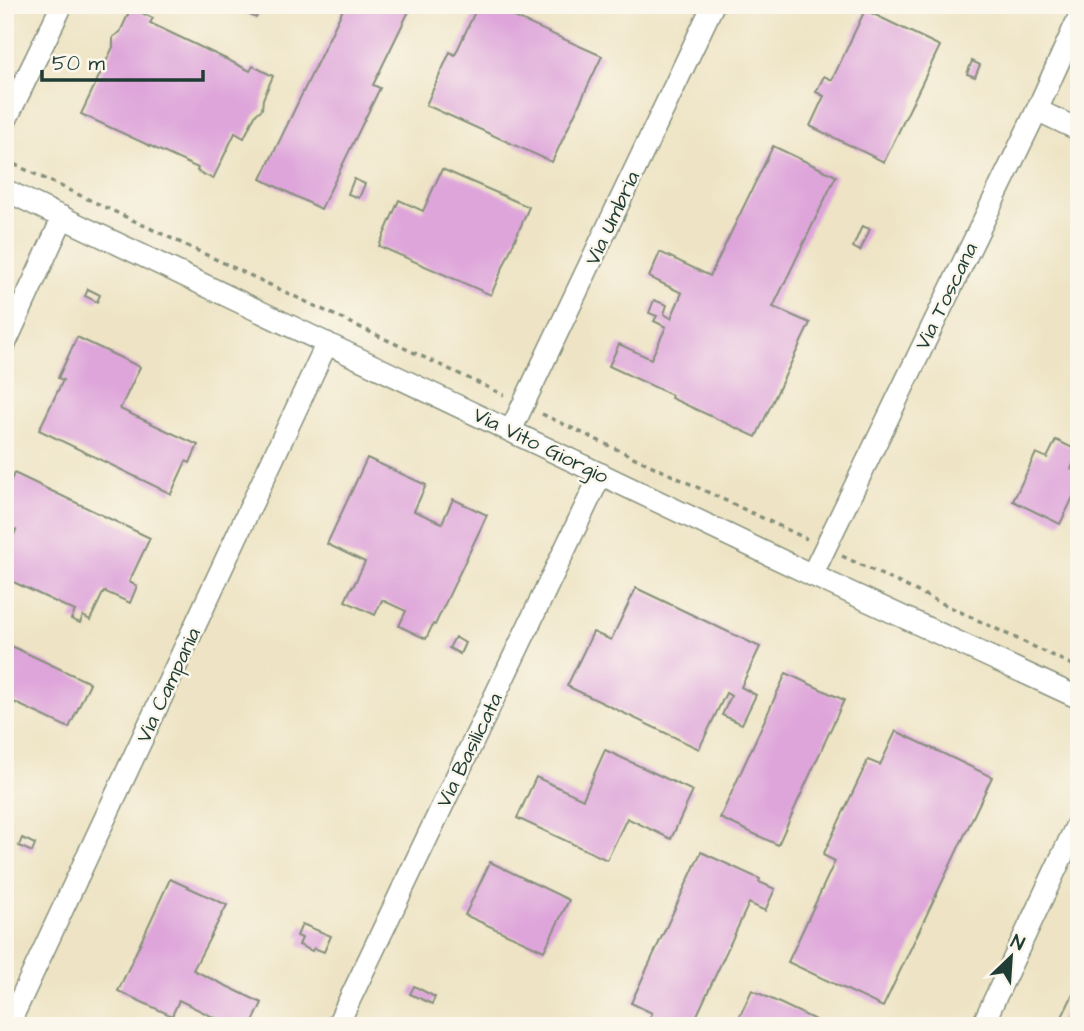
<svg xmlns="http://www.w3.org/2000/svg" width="1084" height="1031" viewBox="0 0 1084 1031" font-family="'Architects Daughter',sans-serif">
<rect width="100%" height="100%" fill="#fbf7ec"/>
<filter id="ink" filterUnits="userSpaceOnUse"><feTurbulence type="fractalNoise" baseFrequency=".0143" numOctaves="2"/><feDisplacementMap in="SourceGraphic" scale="14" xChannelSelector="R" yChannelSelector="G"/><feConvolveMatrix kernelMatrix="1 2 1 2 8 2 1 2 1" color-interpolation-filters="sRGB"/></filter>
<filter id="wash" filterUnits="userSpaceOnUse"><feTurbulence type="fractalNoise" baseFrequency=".00686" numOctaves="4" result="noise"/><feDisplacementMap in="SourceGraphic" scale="28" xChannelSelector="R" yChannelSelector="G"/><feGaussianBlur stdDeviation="1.57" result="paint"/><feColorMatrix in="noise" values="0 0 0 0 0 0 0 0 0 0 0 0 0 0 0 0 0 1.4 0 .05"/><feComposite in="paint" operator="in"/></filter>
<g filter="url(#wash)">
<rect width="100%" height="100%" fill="#eee4c5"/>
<g id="blocks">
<g fill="#dea5da">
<path d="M229,5H262L256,18Z"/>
<path d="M345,5H412L373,85L380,88L321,209L261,179Z"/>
<path d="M478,5H487L602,56L552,162L426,105L450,52L455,55Z"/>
<path d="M131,8L153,18L150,23L230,61L250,71L253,66L273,76L263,99L262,109L255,115L244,138L235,133L213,179L197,171L198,168L81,114L113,47V37L120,32Z"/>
<path d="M865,10L940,46L884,162L810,126L824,96L816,92L824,76L832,80Z"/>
<path d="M972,61L980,65L975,77L967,74Z"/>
<path d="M773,146L836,176L773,307L810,323L756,437L671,398L672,395L609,366L619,344L651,359L666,327L654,321L657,316L649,313L654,300L667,305L664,314L671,318L682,293L649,277L660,252L710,276Z"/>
<path d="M442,169L529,207L491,295L379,246L399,200L423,211Z"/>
<path d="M354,179L365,184L359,198L348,194Z"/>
<path d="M862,226L870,229L860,251L853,247Z"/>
<path d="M88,289L100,295L97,302L85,296Z"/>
<path d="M77,337L140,367L120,409L198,445L190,463L186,461L171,494L39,430L63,380L58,378Z"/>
<path d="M1056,440L1079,451L1071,469L1079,473V485L1060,524L1013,501L1036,453L1047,458Z"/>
<path d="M367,458L426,485L414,511L442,523L453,499L487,515L435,625L433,624L426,639L399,626L406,611L382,600L375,615L345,601L352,586L353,587L365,562L327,544Z"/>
<path d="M14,473L150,538L129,582L137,586L130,603L104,591L90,620L83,616L80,623L71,619L75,611L5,578V545L9,547L16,530L5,524V493Z"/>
<path d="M636,588L760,647L741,687L756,695L742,724L722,715L731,696L726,693L699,749L567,686L593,632L611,640Z"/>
<path d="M455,637L465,643L460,654L449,648Z"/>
<path d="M5,643L90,683L69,728L5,698Z"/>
<path d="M786,673L844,700L778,845L720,818Z"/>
<path d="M896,731L992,777L883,1007L788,962L835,861L823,855L868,760L880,765Z"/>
<path d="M605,750L693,791L671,839L627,818L607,860L517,818L536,777L583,799Z"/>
<path d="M22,838L35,844L32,852L19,846Z"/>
<path d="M701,852L760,879L759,882L775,889L765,911L749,903L692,1026H646L652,1013L631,1003Z"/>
<path d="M490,862L569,900L544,951L465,915Z"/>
<path d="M170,879L227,905L193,970L262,1003L251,1026H231L179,1000L172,1016L118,991Z"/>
<path d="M302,924L331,936L324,952L314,948L312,951L299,945L302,938L297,936Z"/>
<path d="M1079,982V1026H1060L1058,1025Z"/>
<path d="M414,986L435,997L432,1004L410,994Z"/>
<path d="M752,990L828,1026H735Z"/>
</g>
</g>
</g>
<g filter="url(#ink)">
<use href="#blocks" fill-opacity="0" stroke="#86907c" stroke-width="2"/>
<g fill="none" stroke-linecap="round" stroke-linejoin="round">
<defs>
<g id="minor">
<path d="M1037,110L1079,130"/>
<path d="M5,122L62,5"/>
<path d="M5,190L812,575L1079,698"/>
<path d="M5,344L63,217"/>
<path d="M511,430L713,5"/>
<path d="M812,575L1037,110L1079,17"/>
<path d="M8,1026L327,343"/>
<path d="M337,1026L601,474"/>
<path d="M982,1026L1079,820"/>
</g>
</defs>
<use href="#minor" stroke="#86907c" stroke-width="24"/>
<g stroke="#86907c" stroke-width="3.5" stroke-dasharray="5 5" stroke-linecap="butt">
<path d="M5,160L504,395"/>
<path d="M542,414L807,539"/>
<path d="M842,556L1079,668"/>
</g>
<use href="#minor" stroke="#fff" stroke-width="21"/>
</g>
</g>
<g text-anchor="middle" stroke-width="5" stroke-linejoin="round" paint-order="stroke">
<g font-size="21" fill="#1f3d34" stroke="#fbf7ec">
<text transform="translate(612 218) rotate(-65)" y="7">Via Umbria</text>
<text transform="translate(946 296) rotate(-64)" y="7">Via Toscana</text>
<text transform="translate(541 445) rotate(26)" y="7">Via Vito Giorgio</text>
<text transform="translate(168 685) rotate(-65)" y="7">Via Campania</text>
<text transform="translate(469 750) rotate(-64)" y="7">Via Basilicata</text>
</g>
</g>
<rect width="1084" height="1031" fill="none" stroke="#fbf7ec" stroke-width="28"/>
<g transform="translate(1011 957) rotate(25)" stroke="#fbf7ec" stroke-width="5" paint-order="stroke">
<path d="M0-5L12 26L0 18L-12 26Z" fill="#1f3d34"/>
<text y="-10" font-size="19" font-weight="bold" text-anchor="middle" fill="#1f3d34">N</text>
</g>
<path d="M42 70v10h161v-10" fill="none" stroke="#1f3d34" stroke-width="3.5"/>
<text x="52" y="70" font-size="21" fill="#1f3d34" stroke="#fbf7ec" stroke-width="5" paint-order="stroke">50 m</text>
</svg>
